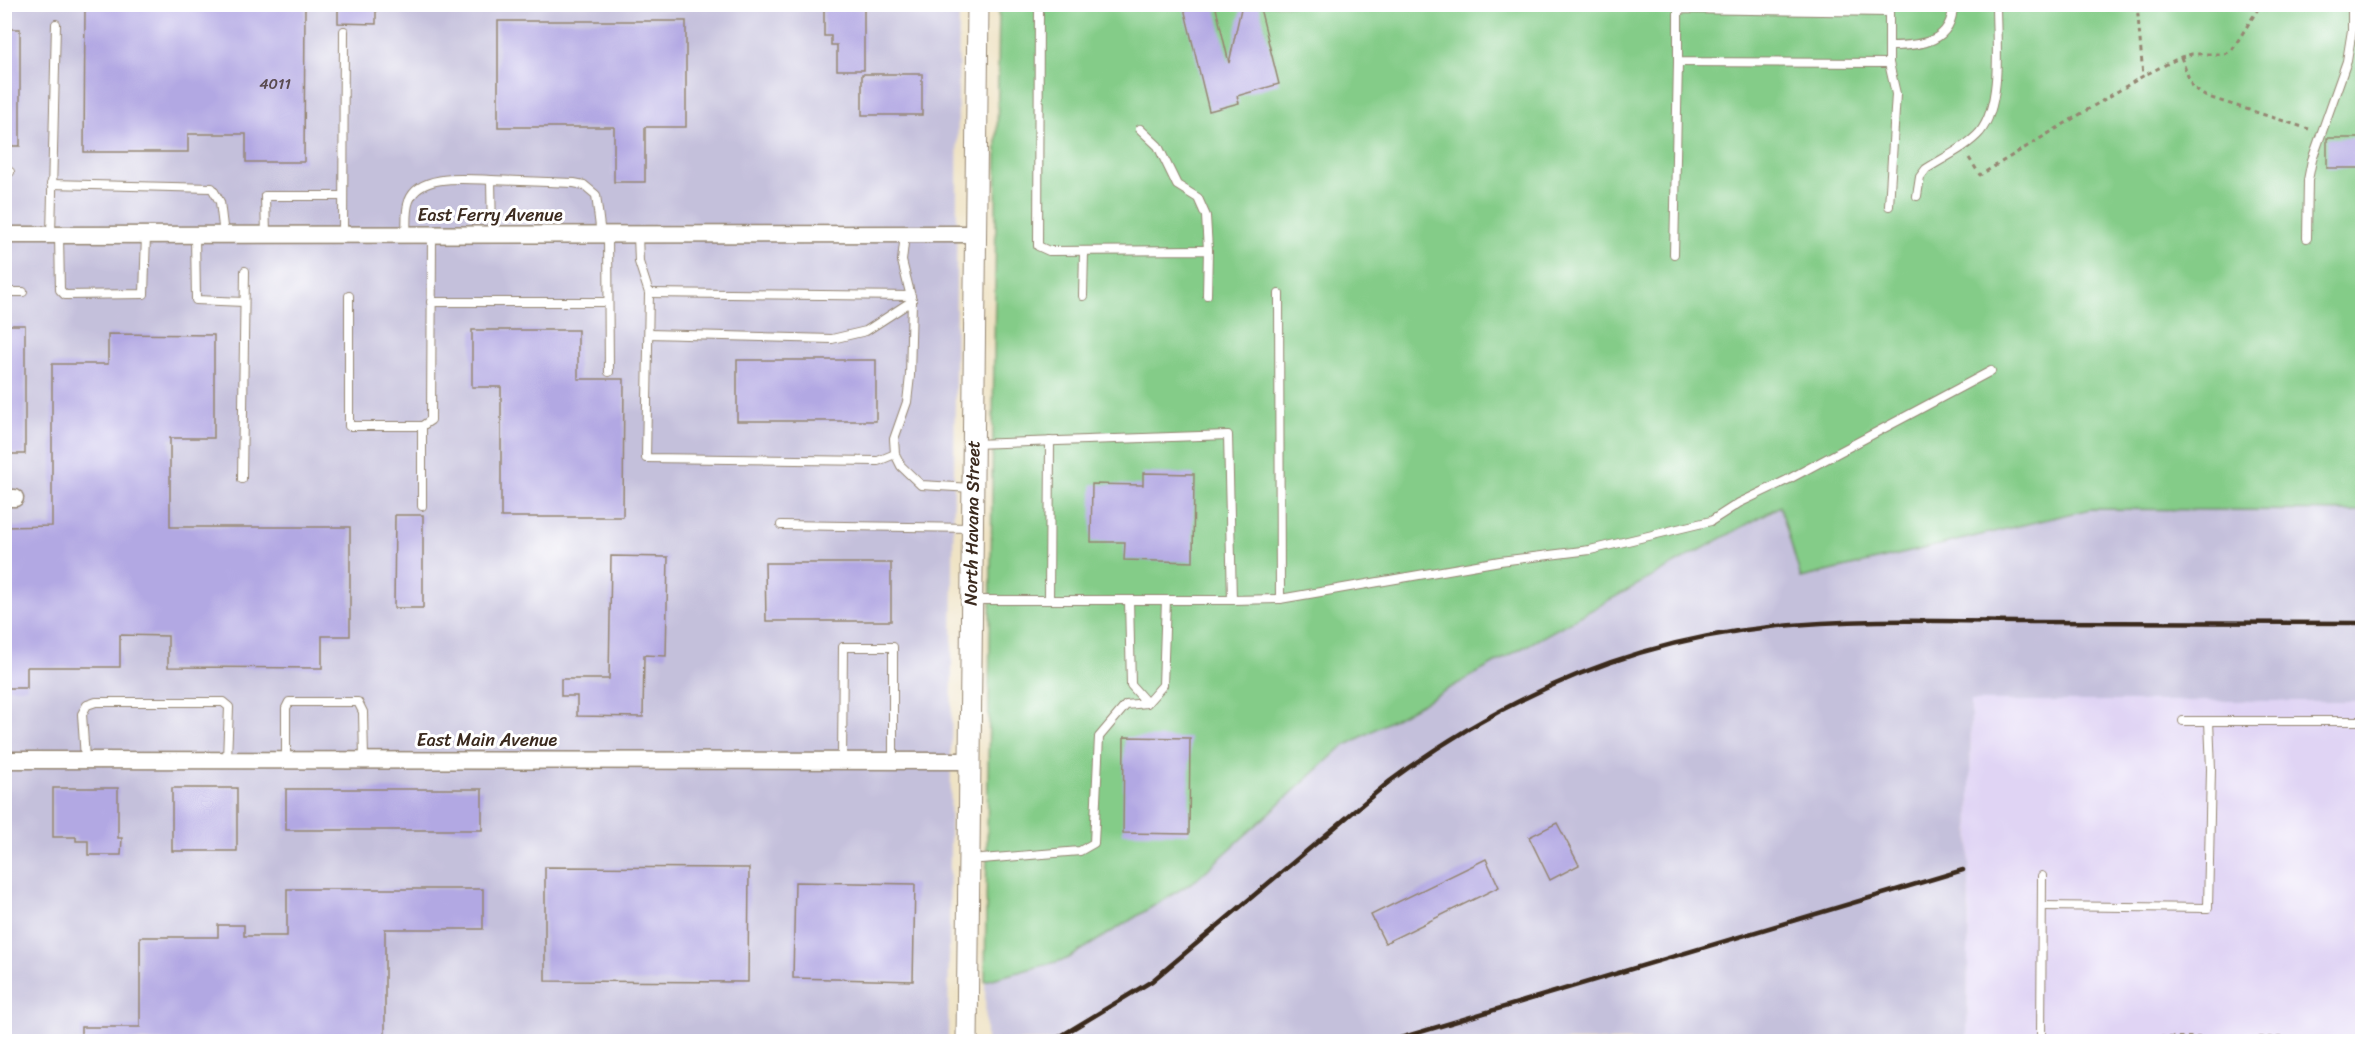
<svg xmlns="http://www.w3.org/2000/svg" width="2367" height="1046" viewBox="0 0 2367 1046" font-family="Sriracha,sans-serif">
<rect width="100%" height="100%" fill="#fff"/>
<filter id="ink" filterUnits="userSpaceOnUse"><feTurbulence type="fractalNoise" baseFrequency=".0167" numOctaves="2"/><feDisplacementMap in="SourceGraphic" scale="12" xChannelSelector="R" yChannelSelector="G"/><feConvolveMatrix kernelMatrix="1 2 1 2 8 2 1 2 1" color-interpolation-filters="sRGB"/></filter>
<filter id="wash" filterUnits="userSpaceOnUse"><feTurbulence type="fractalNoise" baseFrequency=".008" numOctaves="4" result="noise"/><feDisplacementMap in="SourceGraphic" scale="24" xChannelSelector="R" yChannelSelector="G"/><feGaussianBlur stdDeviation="1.35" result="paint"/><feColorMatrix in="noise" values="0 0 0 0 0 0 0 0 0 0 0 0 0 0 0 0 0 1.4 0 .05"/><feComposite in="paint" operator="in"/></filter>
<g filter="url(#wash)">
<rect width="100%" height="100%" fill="#efe3c5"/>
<path fill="#e0d4f4" d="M1971,701H2362V1041L1967,1042Z"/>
<g fill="#c4c0db">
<path d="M5,5H959L948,1041L5,1042Z"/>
<path d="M1781,506L1801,578L2090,509L2362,511V701H1971L1967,1041H986L985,981L1067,959L1196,880L1341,748Z"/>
</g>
<path fill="#84cc88" stroke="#607b53" stroke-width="1.5" d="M999,5H2362V511L2090,509L1801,578L1780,506L1341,748L1196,880L1067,959L985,981Z"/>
<g id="blocks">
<g fill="#b2a8e3">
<path d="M1183,4H1215L1229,63L1242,4H1259L1279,84L1237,96L1239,103L1209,111Z"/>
<path d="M85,6H305L304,162H246V134H188V152H84Z"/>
<path d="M338,6H376V24L338,23Z"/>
<path d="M824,9H864V70H837V45H831V36H824Z"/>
<path d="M498,21H686V127H645V182H614V127H498Z"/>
<rect x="4" y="29" width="16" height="117"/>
<rect x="862" y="74" width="60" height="41"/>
<rect x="2327" y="138" width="35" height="30"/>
<rect x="4" y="325" width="21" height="129"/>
<path d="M472,330H578V379H624L623,517H501V387H472Z"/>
<path d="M108,334L214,335V438H170V527H350V636H322V668L168,667V636L120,635V667H27V688H4V527L52,526V364H108Z"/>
<rect x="737" y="360" width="139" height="61"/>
<path d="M1143,473L1194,474L1193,562L1124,560L1125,542H1091L1092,484L1143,485Z"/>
<path d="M395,515H423V608H394Z"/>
<path d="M611,556L668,557L666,656L644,655L643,717L577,716V696H561V679H609Z"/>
<path d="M765,563H891V621H766Z"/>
<path d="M1124,737L1190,738L1189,834L1123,833Z"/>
<path d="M53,788H118V838H122L121,855H88V841H76V837H53Z"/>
<rect x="172" y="788" width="65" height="63"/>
<rect x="286" y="789" width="196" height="41"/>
<path d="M1557,823L1579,865L1550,880L1529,837Z"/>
<path d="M1486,859L1499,887L1385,943L1371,915Z"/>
<path d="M545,867L749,868L748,982L545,981Z"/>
<path d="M795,882L915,884L913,981L793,978Z"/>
<path d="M287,889H483V929H385V1041H81V1027H140V937H218V925H244V936H287Z"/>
</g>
</g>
</g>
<g filter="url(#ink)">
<use href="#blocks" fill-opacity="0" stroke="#958672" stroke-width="1.5"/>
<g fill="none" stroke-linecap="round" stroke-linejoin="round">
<defs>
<g id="service">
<path d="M1039,4L1038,246L1049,251L1208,250L1207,295"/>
<path d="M1678,4V62L1889,63V12L1678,9"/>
<path d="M1889,46C1920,46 1953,43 1953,4"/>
<path d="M1889,63L1896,94L1889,206"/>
<path d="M1140,129L1158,146L1177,185L1198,198L1206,216L1208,250"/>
<path d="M4,172H10"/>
<path d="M51,184L212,188L220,202L224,235"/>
<path d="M1917,196L1920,177L1926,169C1943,158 1967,147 1980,132C2003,103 1996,40 1996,4"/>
<path d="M905,234L902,261L912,301L910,376L907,402L894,439L895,454L901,466L921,485L972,488"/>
<path d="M51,235L56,24"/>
<path d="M59,235L60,290L65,295L144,294L146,235"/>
<path d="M195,235L196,300L244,302"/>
<path d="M266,235L265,196H343"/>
<path d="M343,235L344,31"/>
<path d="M406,235C407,224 405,211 409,201C419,173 467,179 491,180"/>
<path d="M492,235L491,180L574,183L584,185L596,195L601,235"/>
<path d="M608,235L609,372"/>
<path d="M638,235L639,262L649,293L646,458L878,461L895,454"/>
<path d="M2307,238L2308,180L2312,160L2347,61L2352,30V4"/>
<path d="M1674,254L1678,62"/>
<path d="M4,292H23"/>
<path d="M649,293L911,296"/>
<path d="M1279,294L1280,599L1500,561L1590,550L1711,521L1739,503L1787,480L1991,371"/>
<path d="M349,296V426H422L431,420L432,235"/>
<path d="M1083,296L1084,251"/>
<path d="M431,302H608"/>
<path d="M649,334L832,339L866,331L912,301"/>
<path d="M422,426V506"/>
<path d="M242,479L245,271"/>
<path d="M781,525L972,528"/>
<path d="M972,600H1232L1228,435L973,444"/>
<path d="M1049,600L1050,441"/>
<path d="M1129,600L1131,685L1147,703"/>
<path d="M1232,600L1280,599"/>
<path d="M2183,721H2362"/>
<path d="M85,759L82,714L87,705L96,702H223L229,707L227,759"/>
<path d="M286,759V708L289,702H358L363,712L364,759"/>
<path d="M842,761L843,647H893V761"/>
<path d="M969,860L1080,851L1094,843L1099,737L1126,705L1147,703L1163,685L1166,600"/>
<path d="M2042,906L2208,908L2211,769L2209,721"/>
<path d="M2041,1042L2042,876"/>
</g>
<g id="minor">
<path d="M4,235L975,234"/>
<path d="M4,498H15"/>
<path d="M4,760L970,761"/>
</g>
<path id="tertiary" d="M967,1042L978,4"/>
</defs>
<use href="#service" stroke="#958672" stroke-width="10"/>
<use href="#minor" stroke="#958672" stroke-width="19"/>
<use href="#tertiary" stroke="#958672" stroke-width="23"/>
<g stroke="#958672" stroke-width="3" stroke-dasharray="4.5 4.5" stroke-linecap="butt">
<path d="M2137,4L2143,76"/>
<path d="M2181,57L2192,87L2205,96L2309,129"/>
<path d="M1969,158L1980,175L2143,76L2181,57L2192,54H2225L2232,50L2261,4"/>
<path d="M2052,1037L2362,1038"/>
</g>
<use href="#service" stroke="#fff" stroke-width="8"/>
<use href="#minor" stroke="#fff" stroke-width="16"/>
<use href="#tertiary" stroke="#fff" stroke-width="21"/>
<g stroke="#3b2a1e" stroke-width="4.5">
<path d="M1051,1042L1152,981L1390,781C1502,698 1630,641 1770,627C1854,618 1939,621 2023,622C2136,622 2249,622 2362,623"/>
<path d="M1387,1042L1963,870"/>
</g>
</g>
</g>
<g text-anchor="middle" stroke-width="6" stroke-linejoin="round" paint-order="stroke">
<g font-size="15" fill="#594a4f">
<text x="275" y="89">4011</text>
</g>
<g font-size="18" fill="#3b2a1e" stroke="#fff">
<text x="490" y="221">East Ferry Avenue</text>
<text transform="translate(972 523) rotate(-89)" y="6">North Havana Street</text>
<text x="487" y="746">East Main Avenue</text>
</g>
</g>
<rect width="2367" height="1046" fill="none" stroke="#fff" stroke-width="24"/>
</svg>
